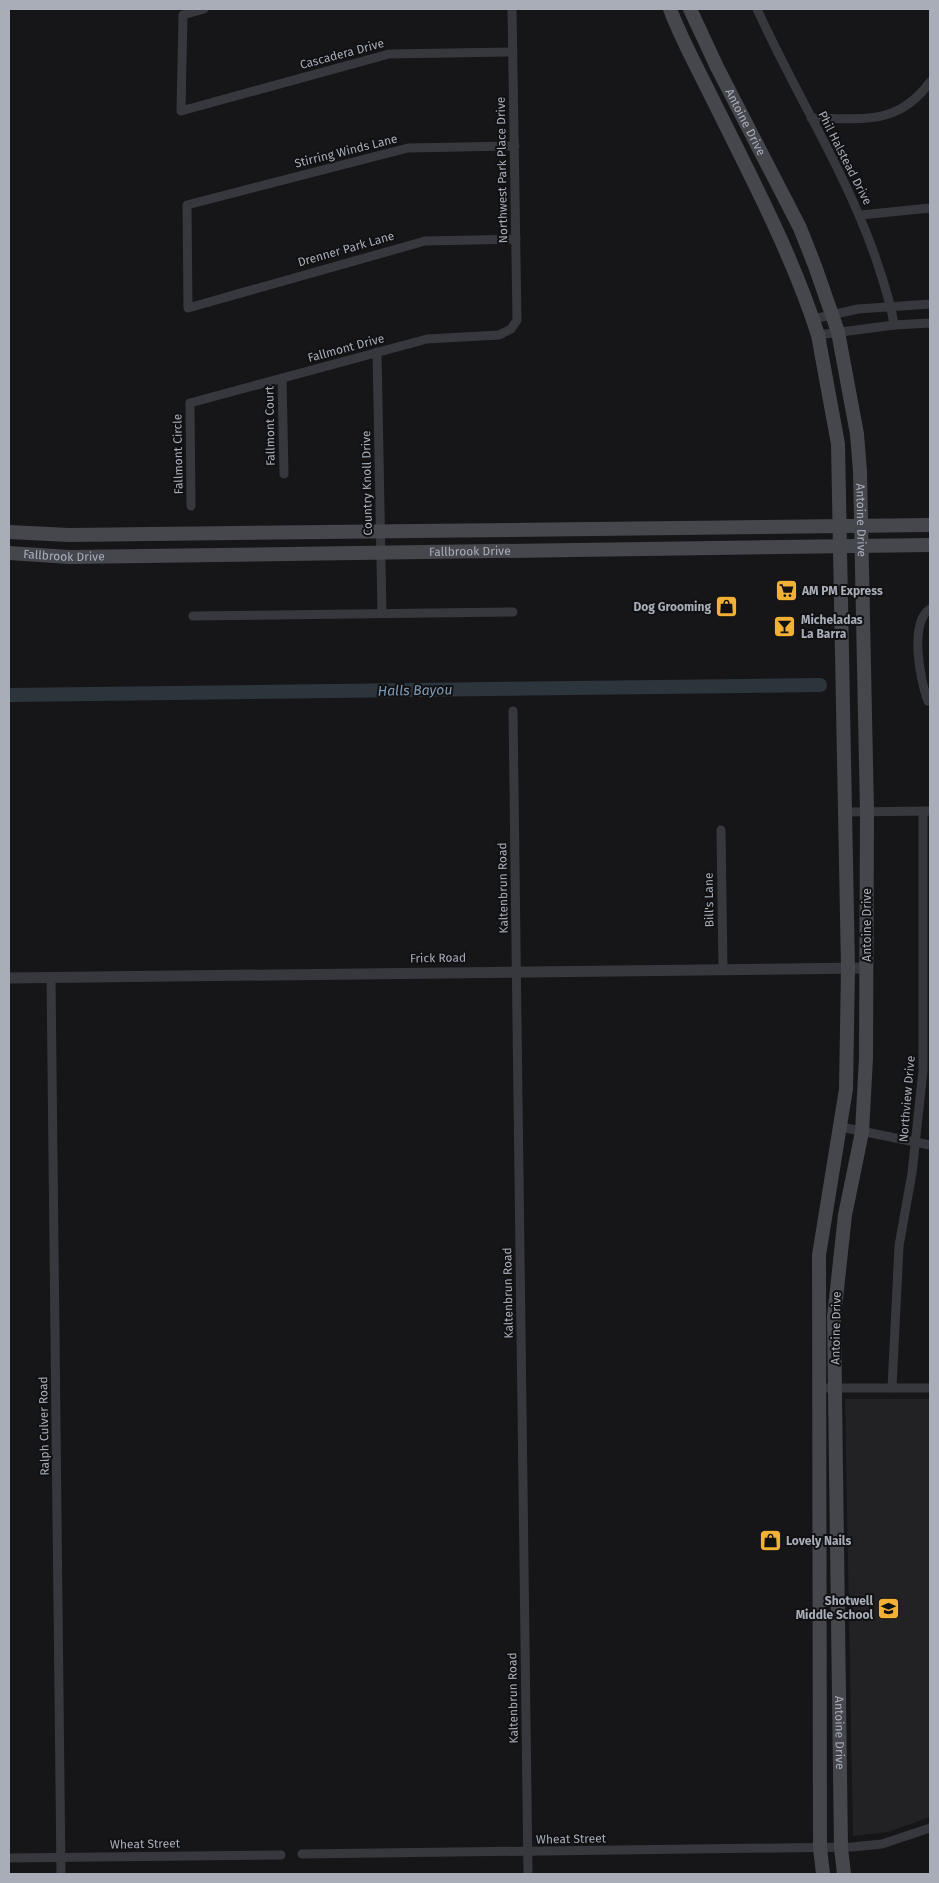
<svg xmlns="http://www.w3.org/2000/svg" width="939" height="1883" viewBox="0 0 939 1883" font-family="'Fira Sans',sans-serif">
<rect width="100%" height="100%" fill="#161618"/>
<path fill="#222225" d="M845,1399H930V1817L888,1832L853,1836Z"/>
<g fill="none" stroke-linecap="round" stroke-linejoin="round">
<path stroke="#2c353c" stroke-width="14" d="M9,695L820,685"/>
<g stroke="#37383d" stroke-width="9">
<path d="M204,9L183,15L181,111L389,54L512,52"/>
<path d="M757,9C795,93 846,172 876,259C883,281 891,302 894,325"/>
<path d="M811,118C861,118 897,127 930,82"/>
<path d="M515,146L408,148L187,205L188,308L425,241L516,239"/>
<path d="M861,215L930,208"/>
<path d="M813,319L858,309L930,304"/>
<path d="M818,335L894,325L930,323"/>
<path d="M377,352L382,613"/>
<path d="M282,378L284,474"/>
<path d="M191,506L190,403L427,339L499,335L511,329L517,320L512,9"/>
<path d="M930,609C909,622 920,681 928,701H930"/>
<path d="M193,616L513,612"/>
<path d="M513,711L528,1874"/>
<path d="M847,812L930,811"/>
<path d="M721,830L723,969"/>
<path d="M51,977L61,1874"/>
<path d="M841,1127L930,1145"/>
<path d="M818,1388H930"/>
<path d="M892,1388L899,1246L912,1173L923,1071V811"/>
<path d="M302,1854L852,1847L882,1844L930,1828"/>
<path d="M9,1858L281,1855"/>
</g>
<path stroke="#37383d" stroke-width="11" d="M9,978L867,968"/>
<g stroke="#45474d" stroke-width="14">
<path d="M670,9C682,41 699,71 714,102C751,177 792,254 818,335L838,444L848,968L846,1089L819,1255L820,1848L823,1874"/>
<path id="s1" d="M690,9L717,67L800,228L815,266L838,332L857,434L860,471L867,812L866,1058L862,1132L845,1215L834,1317L841,1848L844,1874"/>
<path d="M9,532L69,535L930,525"/>
<path id="s2" d="M9,553L69,557L930,545"/>
</g>
</g>
<defs>
<symbol id="supermarket-square" viewBox="-11 -11 22 22"><rect x="-9" y="-9" width="18" height="18" rx="4" fill="#f2b134" stroke="#111113"/><path d="M-6-5.5h2.5l.6 2H6L4.5 2H-2.5L-4.4-4H-6ZM-1.5 3.2a1.3 1.3 0 1 0 .1 0ZM3 3.2a1.3 1.3 0 1 0 .1 0Z" fill="#111"/></symbol>
<symbol id="shop-square" viewBox="-11 -11 22 22"><rect x="-9" y="-9" width="18" height="18" rx="4" fill="#f2b134" stroke="#111113"/><path d="M-5-2.5h2.3a2.7 3.5 0 0 1 5.4 0H5L5.5 6h-11ZM-1.5-2.5h3a1.5 2.3 0 0 0-3 0Z" fill="#111"/></symbol>
<symbol id="bar-square" viewBox="-11 -11 22 22"><rect x="-9" y="-9" width="18" height="18" rx="4" fill="#f2b134" stroke="#111113"/><path d="M-6-5H6L.8 .8V4.5H3.5V6h-7V4.5H-.8V.8Z" fill="#111"/></symbol>
<symbol id="school-square" viewBox="-11 -11 22 22"><rect x="-9" y="-9" width="18" height="18" rx="4" fill="#f2b134" stroke="#111113"/><path d="M0-5L7-2L0 1L-7-2ZM-4 1L0 2.5L4 1V4Q0 6-4 4Z" fill="#111"/></symbol>
</defs>
<g fill-rule="evenodd">
<use href="#supermarket-square" x="774" y="578" width="25" height="25"/>
<use href="#shop-square" x="714" y="594" width="25" height="25"/>
<use href="#bar-square" x="772" y="614" width="25" height="25"/>
<use href="#shop-square" x="758" y="1528" width="25" height="25"/>
<use href="#school-square" x="876" y="1596" width="25" height="25"/>
</g>
<g text-anchor="middle" stroke-width="4" stroke-linejoin="round" paint-order="stroke">
<g font-size="12" fill="#a8adb8" stroke="#111113">
<text transform="translate(342 54) rotate(-15)" y="4">Cascadera Drive</text>
<text dy="4" stroke="none"><textPath href="#s1" startOffset="126">Antoine Drive</textPath></text>
<text transform="translate(346 151) rotate(-14)" y="4">Stirring Winds Lane</text>
<text transform="translate(845 158) rotate(63)" y="4">Phil Halstead Drive</text>
<text transform="translate(502 170) rotate(-91)" y="4">Northwest Park Place Drive</text>
<text transform="translate(346 249) rotate(-16)" y="4">Drenner Park Lane</text>
<text transform="translate(346 348) rotate(-15)" y="4">Fallmont Drive</text>
<text transform="translate(270 426) rotate(-91)" y="4">Fallmont Court</text>
<text transform="translate(178 454) rotate(-91)" y="4">Fallmont Circle</text>
<text transform="translate(367 483) rotate(-91)" y="4">Country Knoll Drive</text>
<text dy="4" stroke="none"><textPath href="#s1" startOffset="546">Antoine Drive</textPath></text>
<text dy="4" stroke="none"><textPath href="#s2" startOffset="461">Fallbrook Drive</textPath></text>
<text dy="4" stroke="none"><textPath href="#s2" startOffset="55">Fallbrook Drive</textPath></text>
<text transform="translate(503 888) rotate(-91)" y="4">Kaltenbrun Road</text>
<text transform="translate(709 900) rotate(-91)" y="4">Bill's Lane</text>
<text transform="translate(867 925) rotate(-90)" y="4">Antoine Drive</text>
<text transform="translate(438 958) rotate(-1)" y="4">Frick Road</text>
<text transform="translate(907 1099) rotate(-85)" y="4">Northview Drive</text>
<text transform="translate(508 1293) rotate(-91)" y="4">Kaltenbrun Road</text>
<text transform="translate(836 1328) rotate(-89)" y="4">Antoine Drive</text>
<text transform="translate(44 1426) rotate(-91)" y="4">Ralph Culver Road</text>
<text transform="translate(513 1698) rotate(-91)" y="4">Kaltenbrun Road</text>
<text dy="4" stroke="none"><textPath href="#s1" startOffset="1761">Antoine Drive</textPath></text>
<text transform="translate(571 1839) rotate(-1)" y="4">Wheat Street</text>
<text transform="translate(145 1844) rotate(-1)" y="4">Wheat Street</text>
</g>
<g font-size="12" font-weight="bold" fill="#a8adb8" stroke="#111113" text-anchor="start">
<text x="802" y="595">AM PM Express</text>
<text x="711" y="611" text-anchor="end">Dog Grooming</text>
<text x="801" y="624">Micheladas<tspan x="801" dy="14">La Barra</tspan></text>
<text x="786" y="1545">Lovely Nails</text>
<text x="873" y="1605" text-anchor="end">Shotwell<tspan x="873" dy="14">Middle School</tspan></text>
</g>
<g font-size="14" font-style="italic" fill="#7f9bb3" stroke="#111113">
<text transform="translate(415 690) rotate(-1)" y="5">Halls Bayou</text>
</g>
</g>
<rect width="939" height="1883" fill="none" stroke="#a8adb8" stroke-width="20"/>
</svg>
